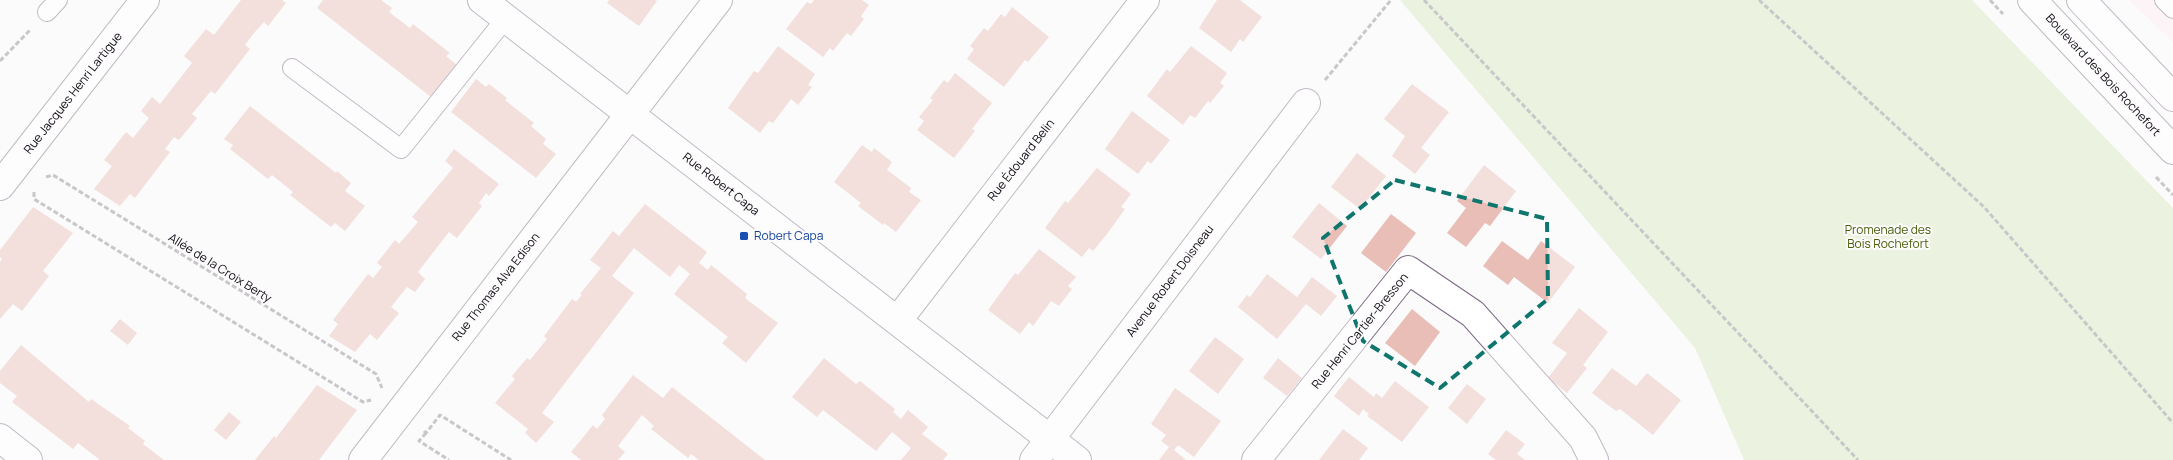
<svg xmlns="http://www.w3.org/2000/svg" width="2173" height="460" viewBox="0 0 2173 460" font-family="Manrope,sans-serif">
<rect width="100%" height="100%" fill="#fbfbfb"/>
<path fill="#ffebf4" d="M2129,0H2173V42Z"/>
<path fill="#d7e7bd" d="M1400,0H1972L2173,208V460H1744L1695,348Z"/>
<g fill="#e8beb7">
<path d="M241,0H282L286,3L268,26L264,22L254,33L245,45L250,49L215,94L211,91L192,114L197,118L179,140L174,137L165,149L170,152L135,198L130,194L120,206L94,189L112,166L104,160L126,132L133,138L149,118L141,111L152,97L160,104L192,63L184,56L206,29L214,35Z"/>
<path d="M323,0H381L392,8L389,12L410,28L413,24L450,53L446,56L457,65L431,97L317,8Z"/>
<path d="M609,0H655L657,1L639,26L607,3Z"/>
<path d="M814,0H862L869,5L861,16L864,19L851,36L847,33L833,51L830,48L823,57L786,29L807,2L811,4Z"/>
<path d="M1217,0H1240L1262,17L1243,42L1240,39L1231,52L1199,28Z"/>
<path d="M1012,7L1049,37L1028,62L1025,60L1004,87L967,59L974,49L970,46L984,28L988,31L1001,14L1005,17Z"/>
<path d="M778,46L815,74L808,85L812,87L798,105L791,99L773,123L769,121L760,133L728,108L754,71L758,73Z"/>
<path d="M1191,46L1227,73L1220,83L1224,86L1210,103L1208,101L1195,118L1190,115L1183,125L1147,96L1167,69L1170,72Z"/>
<path d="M955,73L992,103L972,129L975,131L954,158L917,130L924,121L919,117L933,100L930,98L944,80L948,83Z"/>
<path d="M476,79L486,87L489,84L507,98L505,100L534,123L531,126L546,139L543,144L556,154L536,178L451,112Z"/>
<path d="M1412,84L1449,112L1421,148L1430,155L1415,174L1392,156L1405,136L1384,119Z"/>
<path d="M250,106L336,173L337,171L351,183L345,191L365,206L345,231L335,223L331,227L290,195L293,192L282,183L272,175L268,179L230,149L233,145L224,139Z"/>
<path d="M1132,111L1170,140L1151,164L1148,161L1138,174L1105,149Z"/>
<path d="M862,145L872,152L874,148L892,162L887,170L911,188L909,192L921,200L896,232L884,223L883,225L858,206L861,203L834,182Z"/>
<path d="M454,149L499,184L489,196L486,193L479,203L482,206L457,238L449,232L418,272L425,279L415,292L407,287L391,307L399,313L377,340L370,334L355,352L329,336L338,324L333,320L368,274L373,278L382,267L377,263L395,240L399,244L418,222L412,217L453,168L445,161Z"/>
<path d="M1357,153L1386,176L1360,209L1331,187Z"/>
<path d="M1484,165L1516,191L1490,226L1485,223L1466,247L1447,233L1466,208L1457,201Z"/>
<path d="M1097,168L1131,194L1121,207L1125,209L1107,234L1093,251L1089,248L1082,257L1045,228L1065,201L1068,203Z"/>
<path d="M1319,203L1347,226L1321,259L1292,237Z"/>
<path d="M645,204L707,252L699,263L708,270L711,265L747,294L745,298L778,323L746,363L722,343L728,337L674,294L690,274L679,265L670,277L634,248L612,276L634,293L542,413L554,422L536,443L525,433L528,429L495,403L515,379L512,376L527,358L530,360L547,339L544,336L572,299L576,302L582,295L580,294L601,268L590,260L613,231L619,236Z"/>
<path d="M33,207L73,233L43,271L49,276L22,311L13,304L0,319V262L2,259L0,257V250Z"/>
<path d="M1391,214L1416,233L1386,272L1361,253Z"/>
<path d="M1502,241L1528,260L1541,241L1575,267L1548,303L1514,277L1508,285L1483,266Z"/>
<path d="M1039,249L1076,277L1068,286L1072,289L1059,306L1051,301L1033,326L1029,322L1020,334L988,310L1015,273L1018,275Z"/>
<path d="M1267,274L1297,297L1312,277L1337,296L1321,316L1306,304L1277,339L1238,307L1247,295L1250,297Z"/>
<path d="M1579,308L1608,332L1583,365L1587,368L1567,393L1548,378L1567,353L1552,343Z"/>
<path d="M1412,309L1440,332L1415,366L1385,343Z"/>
<path d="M120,319L137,333L128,345L110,331Z"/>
<path d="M1215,337L1244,359L1218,394L1189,371Z"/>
<path d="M21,345L89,402L91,399L130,426L128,428L145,441L143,444L164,460H100L78,443L73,449L12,402L17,396L0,383V371Z"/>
<path d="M824,358L856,384L860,381L895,409L893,412L901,419L908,410L928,427L922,434L948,454L943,460H901L911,448L892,432L876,451L823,410L817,417L792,397Z"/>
<path d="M1278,358L1302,378L1287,396L1263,378Z"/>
<path d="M1612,368L1636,386L1647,373L1681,400L1653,435L1620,409L1616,411L1592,393Z"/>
<path d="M633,375L663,398L672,387L765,460H699L691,454L688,458L651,429L654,426L642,415L618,446L625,452L618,460H581L571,452L593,425L597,429L605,419L602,415Z"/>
<path d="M1349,377L1374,397L1376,393L1382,398L1395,381L1429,407L1402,442L1367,416L1369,414L1363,409L1359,416L1334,396Z"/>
<path d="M1467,384L1486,399L1467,424L1448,408Z"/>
<path d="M317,385L357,410L319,460H255L274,436L276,438Z"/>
<path d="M1175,388L1221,421L1194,457L1178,445L1174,450L1186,460H1159L1169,447L1161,441L1166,435L1151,424Z"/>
<path d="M229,412L241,422L226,440L214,430Z"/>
<path d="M1343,429L1368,448L1359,460H1319Z"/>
<path d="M1506,430L1525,444L1517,454L1525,460H1496L1488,454Z"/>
</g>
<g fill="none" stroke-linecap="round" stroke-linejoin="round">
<defs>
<g id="lane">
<path d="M2164,0L2173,9"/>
<path d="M47,12L58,0"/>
<path d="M292,68L401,149L506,18"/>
</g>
<g id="street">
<path d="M482,0L1077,460"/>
<path d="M0,186L145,0"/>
<path d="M898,320L1145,0"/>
<path d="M0,438L28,460"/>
<path d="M363,460L718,0"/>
<path d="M1034,460L1306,103"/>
<path d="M1256,460L1408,270L1473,314L1583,438L1594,460"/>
</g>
<g id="secondary">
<path d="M2032,0L2173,150"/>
<path d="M2081,0L2173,97"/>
</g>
</defs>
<use href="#lane" stroke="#7c6884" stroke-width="20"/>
<use href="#street" stroke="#7c6884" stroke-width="30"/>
<use href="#secondary" stroke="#7c6884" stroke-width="30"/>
<g stroke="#8c888d" stroke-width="3" stroke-dasharray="5 2.5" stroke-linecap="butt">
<path d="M1424,0L1858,460"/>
<path d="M1759,0L1984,207L2173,423"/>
<path d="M1990,0L2003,14"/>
<path d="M0,61L31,29"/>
<path d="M1325,80L1391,0"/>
<path d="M46,177L53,175L376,374L382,388"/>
<path d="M2156,177L2173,195"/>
<path d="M34,192V199L363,402L371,400"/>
<path d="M424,431L426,433L440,415L511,460"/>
<path d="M426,433L419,441L449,460"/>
</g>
<use href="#lane" stroke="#fff" stroke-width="18"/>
<use href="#street" stroke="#fff" stroke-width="28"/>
<use href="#secondary" stroke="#fff" stroke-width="28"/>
</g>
<path d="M0 0H2173V460H0ZM1395,180L1547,219L1548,299L1440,388L1363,341L1323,238Z" fill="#fbfbfb" fill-opacity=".55" fill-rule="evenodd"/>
<path fill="none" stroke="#0f766e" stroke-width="4" stroke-dasharray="10 6" stroke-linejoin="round" d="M1395,180L1547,219L1548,299L1440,388L1363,341L1323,238Z"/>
<rect fill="#1a4fb4" stroke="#fbfbfb" stroke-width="2" x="739" y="231" width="10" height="10" rx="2.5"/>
<g text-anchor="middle" stroke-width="4" stroke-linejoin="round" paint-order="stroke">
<g font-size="12" fill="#120a15" stroke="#fbfbfb">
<text transform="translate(2103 75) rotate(47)" y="4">Boulevard des Bois Rochefort</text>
<text transform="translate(73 93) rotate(-52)" y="4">Rue Jacques Henri Lartigue</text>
<text transform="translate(1021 160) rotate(-52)" y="4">Rue Édouard Belin</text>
<text transform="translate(721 184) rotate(38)" y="4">Rue Robert Capa</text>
<text transform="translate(220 268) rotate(32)" y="4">Allée de la Croix Berty</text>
<text transform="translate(1170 281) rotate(-53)" y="4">Avenue Robert Doisneau</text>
<text transform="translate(496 287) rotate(-52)" y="4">Rue Thomas Alva Edison</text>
<text transform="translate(1360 331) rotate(-51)" y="4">Rue Henri Cartier-Bresson</text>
</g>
<g font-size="12" fill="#485e0a" stroke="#fbfbfb">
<text x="1888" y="234">Promenade des<tspan x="1888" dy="14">Bois Rochefort</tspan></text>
</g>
<g font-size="12" fill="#164399" stroke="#fbfbfb" text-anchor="start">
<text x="754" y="240">Robert Capa</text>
</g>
</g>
</svg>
